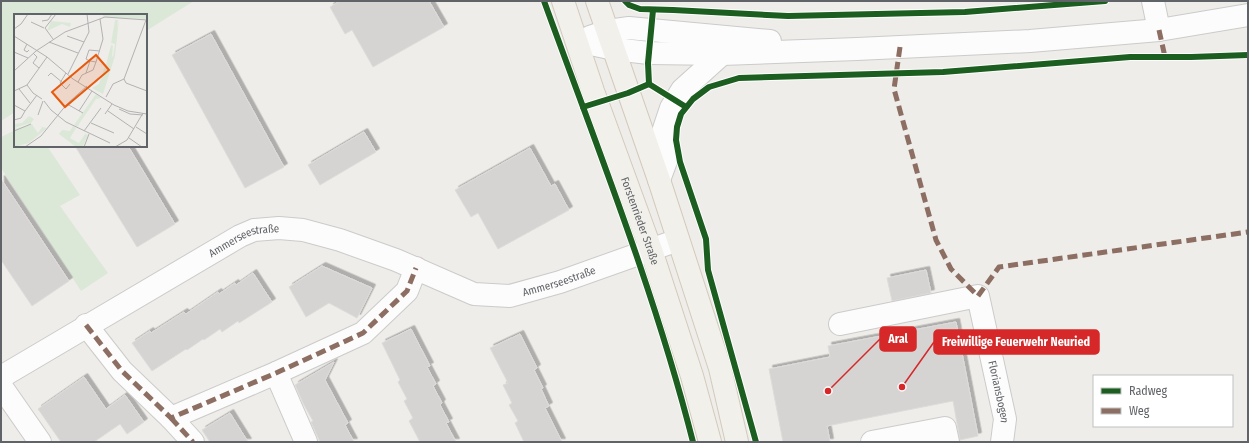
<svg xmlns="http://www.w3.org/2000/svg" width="1249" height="443" viewBox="0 0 1249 443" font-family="'Fira Sans Condensed',sans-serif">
<defs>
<filter id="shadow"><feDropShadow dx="3.5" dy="-3.5" stdDeviation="0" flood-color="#0004"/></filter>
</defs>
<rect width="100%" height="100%" fill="#efedea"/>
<g fill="#dbe8d8">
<path d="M1,1H194L146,31V15H15V112L1,121Z"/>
<path d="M15,130V146H47L80,195L60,206L108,273L81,291L1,168V137Z"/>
</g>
<g fill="#d5d4d3" stroke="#dedcda" filter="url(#shadow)">
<path d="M340,1H429L444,27L373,67L352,30L345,34L330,7Z"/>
<path d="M211,34L284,167L245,188L172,55Z"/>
<path d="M364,132L376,152L320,185L308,165Z"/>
<path d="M75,146H128L175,224L137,247Z"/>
<path d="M530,148L551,186L555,184L569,210L498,249L478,213L471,217L455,190Z"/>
<path d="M1,179L69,281L32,306L1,260Z"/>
<path d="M322,266L372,288L357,318L329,303L306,317L289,287Z"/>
<path d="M926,270L931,293L892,301L887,278Z"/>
<path d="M253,273L272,302L239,323L238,321L222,332L220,329L204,340L203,339L187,350L186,349L152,371L132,343L150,331L151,333L184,312L186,314L218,292L219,294L235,283L236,285Z"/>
<path d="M956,322L978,436L960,440L953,401L827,426L830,442H783L769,369L830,357L828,346Z"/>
<path d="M411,329L430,366L427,367L436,384L433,386L442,403L440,405L449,422L446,423L456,442H420L409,421L413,418L404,401L407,399L398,382L400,380L382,343Z"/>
<path d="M520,334L537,368L534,370L543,388L541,389L549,406L545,408L562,442H524L515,423L518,421L509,405L512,403L503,385L508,383L490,348Z"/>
<path d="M334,362L325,380L348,423L345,425L354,442H320L311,422L313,421L304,405L295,385Z"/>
<path d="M84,377L106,409L125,395L144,422L127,434L120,424L94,442H61L38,409Z"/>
<path d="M230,413L248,442H210L202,430Z"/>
</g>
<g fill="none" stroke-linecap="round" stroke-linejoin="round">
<defs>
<g id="minor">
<path d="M1153,1L1159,30"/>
<path d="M590,37L608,31L629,28L770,41"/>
<path d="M577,41L614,49L649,53L722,54L857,49L1030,41L1159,30L1248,15"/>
<path d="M659,180L666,161L663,132L671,108L682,90L722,54"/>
<path id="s1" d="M840,324L978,296L1005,419L1002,442"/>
<path d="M86,325L122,371L171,418L276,373L363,333L407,291L416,268"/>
<path d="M276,373L306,442"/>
<path id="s2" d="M1,377L240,236L254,230L279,228L303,230L340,240L396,260L474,294L510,296L560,282L678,240"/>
<path d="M1,386L40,442"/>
<path d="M171,418L193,442"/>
<path d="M872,442L945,428L948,442"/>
</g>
<g id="major">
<path id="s3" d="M563,1L593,91L651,250L692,376L710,442"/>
<path d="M597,1L659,180L720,368L737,442"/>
</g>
</defs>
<use href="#minor" stroke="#cbcbca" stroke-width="24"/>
<use href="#major" stroke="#d3cabb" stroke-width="24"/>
<use href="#minor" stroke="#fdfcfc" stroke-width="22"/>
<use href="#major" stroke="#f2f0eb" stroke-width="22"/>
<g stroke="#8d6e63" stroke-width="5" stroke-dasharray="10 5" stroke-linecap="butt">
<path d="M1159,30L1165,57"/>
<path d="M900,47L894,89L936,240L951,269L978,296L999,267L1248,232"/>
<path d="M86,325L122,371L171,418L276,373L363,333L407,291L416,268"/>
<path d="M171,418L193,442"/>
</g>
<defs>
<g id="cycleway">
<path d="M544,1C597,147 655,292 693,442"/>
<path d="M625,1L629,5L640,9L673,10L788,16L965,12L1105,1"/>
<path d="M653,10L648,63L649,84L686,107"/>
<path d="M583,107L628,93L649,84"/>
<path d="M756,442L708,270L706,239L680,162L676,140L677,127L681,114L693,99L709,87L739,78L943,72L1130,57H1191L1248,55"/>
</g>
</defs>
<use href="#cycleway" stroke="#fff" stroke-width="8"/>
<use href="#cycleway" stroke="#1b5e20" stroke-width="6"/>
</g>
<g text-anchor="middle" stroke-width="3" stroke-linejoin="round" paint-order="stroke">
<g font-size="11" fill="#606367" stroke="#fff">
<text dy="4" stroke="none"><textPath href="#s3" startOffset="233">Forstenrieder Straße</textPath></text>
<text dy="4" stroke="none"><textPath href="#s2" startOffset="280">Ammerseestraße</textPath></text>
<text dy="4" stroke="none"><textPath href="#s2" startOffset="612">Ammerseestraße</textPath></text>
<text dy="4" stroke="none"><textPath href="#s1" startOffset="239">Floriansbogen</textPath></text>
</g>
</g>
<g transform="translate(14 14)">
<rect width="133" height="133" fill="#efedea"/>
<path d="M89,0H133V5L89,3ZM105,5L101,42L89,80L78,74L85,70L91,52L83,50L92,51L97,31L99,32L98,42L99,43L101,30L97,29L101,6H104L103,15ZM37,7L57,9L56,13L48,10L33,17ZM82,80L87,84L82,85L63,113L60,111ZM15,102L20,105L17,109L0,114V110L8,109ZM18,110L24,119L28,113L25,112L33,114L15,129L0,133V115ZM59,112L62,114L56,124L65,129L71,120L74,121L69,132L62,133L45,120L48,116L56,117Z" fill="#dbe8d8"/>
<path fill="none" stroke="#b2b2b2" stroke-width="1" d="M42,0H60M132,6L110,65L112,69L133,77M28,7L34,6L38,0M17,8L30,14M31,14L42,0M31,14L39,25M0,15L7,10L14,0M0,22L33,43L59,65L100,91L114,97L133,100M53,22L70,28M35,28L64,39M13,30L10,36L13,38L15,36M0,38L14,44M19,39L23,43L19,49L25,54M76,47L72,45L75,36L86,37M0,57L22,37L51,18L91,3L133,6M52,59L46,69L52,75L56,70M72,59L76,47L82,48M54,60L75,18L73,0M34,62L37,59L49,69L52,66M64,68L68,61L79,56L82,48L89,25L86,5M13,71L19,79L28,85M5,75L16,89M0,77L13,71L33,43M92,83L99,70L110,65M30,87L37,96L52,108L96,129M53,90L69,99M0,91L11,97L23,81M105,95L116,100L129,101M65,97L78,77M94,97L120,115M91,100L98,90M24,101L29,87M0,106L7,104L11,97M77,109L100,119M122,113L133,120M0,117L17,110M70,117L87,94M115,124L128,133M11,133L27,122L53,90L73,72M70,133L75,120M101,133L113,126L129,99"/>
<path fill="#e8590c" fill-opacity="0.15" stroke="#e8590c" stroke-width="2" d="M82,41L95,56L51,93L38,78Z"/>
<rect width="133" height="133" fill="none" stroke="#606367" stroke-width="2"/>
</g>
<path fill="none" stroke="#d62828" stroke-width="1.5" d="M828 391L880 339M902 387L934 342"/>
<g fill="#d62828" stroke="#fff" stroke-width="1.5">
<circle cx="828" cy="391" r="4"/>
<circle cx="902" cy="387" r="4"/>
</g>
<g fill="#d62828" stroke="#d62828" stroke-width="1.5">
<rect x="880" y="327" width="36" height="24" rx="4"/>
<rect x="934" y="330" width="165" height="24" rx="4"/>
</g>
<g font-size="12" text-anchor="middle" font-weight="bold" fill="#fff">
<text x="898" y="343">Aral</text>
<text x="1016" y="346">Freiwillige Feuerwehr Neuried</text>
</g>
<rect width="1249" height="443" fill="none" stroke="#606367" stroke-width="4"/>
<rect x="1093" y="375" width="140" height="52" fill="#ffffff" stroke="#bfc1c2"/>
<rect x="1101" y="388" width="20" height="6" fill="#1b5e20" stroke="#bfc1c2"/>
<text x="1129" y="395" font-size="12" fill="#606367">Radweg</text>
<rect x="1101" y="408" width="20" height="6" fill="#8d6e63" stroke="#bfc1c2"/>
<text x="1129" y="415" font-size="12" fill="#606367">Weg</text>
</svg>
